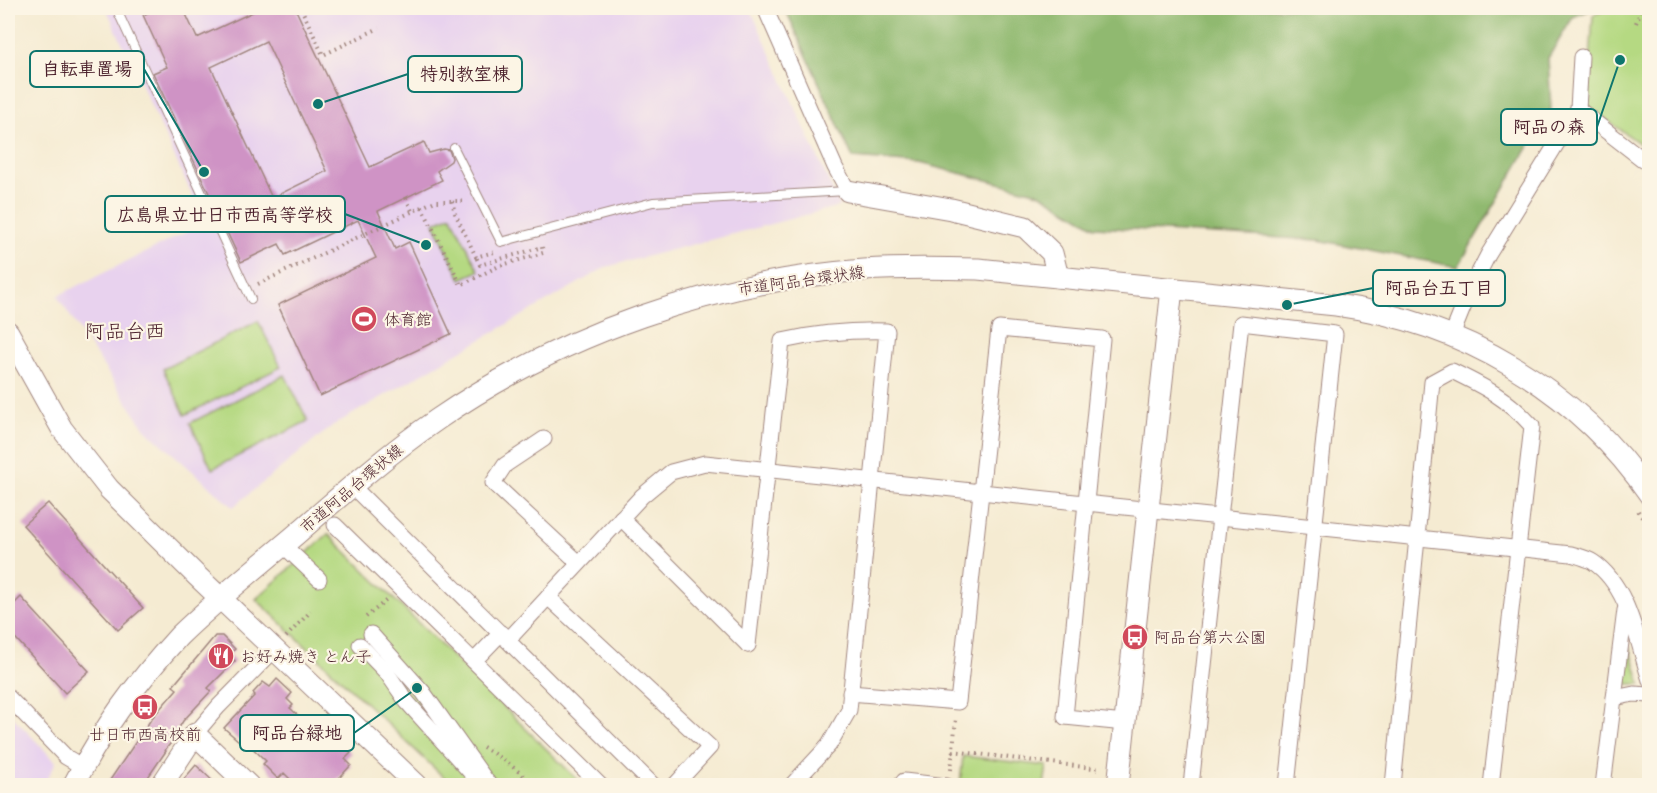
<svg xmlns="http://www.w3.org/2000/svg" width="1657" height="793" viewBox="0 0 1657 793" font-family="Pangolin,'Klee One',sans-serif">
<rect width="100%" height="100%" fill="#fcf5e5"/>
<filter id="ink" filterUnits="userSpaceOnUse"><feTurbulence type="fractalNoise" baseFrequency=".0167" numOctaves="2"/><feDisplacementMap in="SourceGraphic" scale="12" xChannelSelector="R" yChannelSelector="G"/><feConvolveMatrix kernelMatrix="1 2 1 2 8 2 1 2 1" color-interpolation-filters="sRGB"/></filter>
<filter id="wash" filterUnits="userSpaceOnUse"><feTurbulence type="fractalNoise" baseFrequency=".008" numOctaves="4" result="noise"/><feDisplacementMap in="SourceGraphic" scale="24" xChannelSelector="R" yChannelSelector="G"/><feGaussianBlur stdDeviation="1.35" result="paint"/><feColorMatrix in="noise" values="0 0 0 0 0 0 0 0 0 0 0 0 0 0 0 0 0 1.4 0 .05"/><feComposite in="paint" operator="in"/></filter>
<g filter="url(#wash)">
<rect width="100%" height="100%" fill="#f5ebd2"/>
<g fill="#e8d2ee">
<path d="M113,8H750L840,206L606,267L332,426L233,507L145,429L57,296L205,223L107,10Z"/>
<path d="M8,712L56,762L44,785H8Z"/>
</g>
<g fill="#b5d982" stroke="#807c56" stroke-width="1.5">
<path d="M1611,8H1649V150L1587,106L1593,15Z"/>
<path d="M451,215L479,271L461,279L434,223Z"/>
<path d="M258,321L281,367L185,415L163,369Z"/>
<path d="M285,375L308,421L212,469L190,423Z"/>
<path d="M328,534L583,785H452L256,599Z"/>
<path d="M1630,648L1641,684H1625Z"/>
<path d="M963,756L1047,766L1044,785H960Z"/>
</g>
<path fill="#90b970" stroke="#6d6c4e" stroke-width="1.5" d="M785,8H1595L1573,17L1548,58L1551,109L1458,267L1318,240L1095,227L1039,193L919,163L853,158Z"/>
<g id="blocks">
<g fill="#cf93c5" fill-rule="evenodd">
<path d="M159,8H183L197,38L253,12L251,8H295L370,167L424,142L429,153L444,149L449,150L452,158L451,161L437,171L442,180L378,211L395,249L409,242L451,334L320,396L278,305L376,258L358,220L285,255L279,244L241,262L153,73L167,67L143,15ZM266,41L327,171L272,198L211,67Z"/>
<path d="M48,503L143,608L118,630L23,525Z"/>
<path d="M21,597L89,671L65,693L8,630V610Z"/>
<path d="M215,636H222L235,649L229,655L235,661L208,688L211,691L183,721L177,731L179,733L165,750L166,751L142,786H106L152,718L177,689L173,686Z"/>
<path d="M277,679L292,693L287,699L293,705L290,708L327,743L333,736L351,753L345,759L351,765L332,786H297L284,773L278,779L263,764L266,761L242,738L239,741L224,728L255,695L253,693L263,682L270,687Z"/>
<path d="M196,765L218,786H178Z"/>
</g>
</g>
</g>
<g filter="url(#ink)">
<use href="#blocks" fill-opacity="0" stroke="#a0857e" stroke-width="1.5"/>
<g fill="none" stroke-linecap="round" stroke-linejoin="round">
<defs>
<g id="lane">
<path d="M116,8L251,299"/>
<path d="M454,148L501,242L653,202L847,191"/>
</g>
<g id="street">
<path d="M765,8L835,167L848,191"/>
<path d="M1578,109L1581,57"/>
<path d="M1452,335L1471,288L1488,255L1578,109L1650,165"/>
<path d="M544,439L505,465L493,483L579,563"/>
<path d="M352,486L654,786"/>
<path d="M621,518L748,645"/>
<path d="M335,525L601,786"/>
<path d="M283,545L319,579"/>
<path d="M548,597L710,747L674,786"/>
<path d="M371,634L423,692L490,786"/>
<path d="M508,640L642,496L671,472L705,463L1571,554C1578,556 1587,558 1593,562C1629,586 1637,641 1650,680"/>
<path d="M360,645L387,673L407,702L472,774"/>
<path d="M748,645L782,341C818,333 851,330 887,331L849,710L829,745L791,786"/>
<path d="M474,661L501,633"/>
<path d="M850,693L958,702L999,329L1102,339L1065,717L1125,723"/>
<path d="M8,697L66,757L83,767"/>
<path d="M1614,698L1634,694L1650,695"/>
<path d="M195,734L218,707L275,649"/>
<path d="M900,786L904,781L947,786"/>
<path d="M1191,786L1241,323L1335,334L1287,786"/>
<path d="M1393,786L1432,382L1452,371C1485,387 1507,398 1532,426L1491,786"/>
<path d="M1603,786L1625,610"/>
</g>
<g id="secondary">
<path d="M848,191L951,209L1025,227L1052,253L1058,277"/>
<path d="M8,332L62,429L109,489L197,576L418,786"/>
<path d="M73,786C103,728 135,684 179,636C215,601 255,569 293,537C340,496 387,454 438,419C563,333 713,281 864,270C902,267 940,268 978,269L1336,305C1462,322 1577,389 1650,495"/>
<path d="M161,786L195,734L249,786"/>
<path d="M1118,786L1172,288"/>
</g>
</defs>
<use href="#lane" stroke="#a0857e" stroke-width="10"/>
<use href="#street" stroke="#a0857e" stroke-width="17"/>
<use href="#secondary" stroke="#a0857e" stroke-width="23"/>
<g stroke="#a0857e" stroke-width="4" stroke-dasharray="1.5 4.5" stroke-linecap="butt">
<path d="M301,8L323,55L379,28"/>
<path d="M1636,23L1642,8"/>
<path d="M406,198L412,211"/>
<path d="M452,201L455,213L476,257L494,252"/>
<path d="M422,207L461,285L499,266L543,253L542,247L480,265L476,257"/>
<path d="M258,284L435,201H466"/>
<path d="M1638,511L1650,530"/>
<path d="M366,617L388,599"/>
<path d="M286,637L311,611"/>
<path d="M483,747L508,763L536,786"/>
<path d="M953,751L1101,769"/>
<path d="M951,770L956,718"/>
</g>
<use href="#lane" stroke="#fff" stroke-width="8"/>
<use href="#street" stroke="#fff" stroke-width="15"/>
<use href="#secondary" stroke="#fff" stroke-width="21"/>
</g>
</g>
<defs>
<symbol id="stadium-disc" viewBox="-11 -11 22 22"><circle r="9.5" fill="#d1495b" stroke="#fcf5e5"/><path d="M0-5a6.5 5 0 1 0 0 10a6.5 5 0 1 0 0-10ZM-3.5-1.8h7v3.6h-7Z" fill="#fff"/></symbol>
<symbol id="bus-disc" viewBox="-11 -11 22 22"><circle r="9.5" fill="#d1495b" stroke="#fcf5e5"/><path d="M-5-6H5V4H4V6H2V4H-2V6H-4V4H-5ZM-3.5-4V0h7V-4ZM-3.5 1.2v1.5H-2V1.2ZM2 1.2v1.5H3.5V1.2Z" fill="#fff"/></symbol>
<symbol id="restaurant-disc" viewBox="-11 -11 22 22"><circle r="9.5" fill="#d1495b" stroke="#fcf5e5"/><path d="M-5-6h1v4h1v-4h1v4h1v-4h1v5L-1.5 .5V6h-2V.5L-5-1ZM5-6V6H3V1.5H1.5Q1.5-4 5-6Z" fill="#fff"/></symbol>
</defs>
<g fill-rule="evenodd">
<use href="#stadium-disc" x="349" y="304" width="30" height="30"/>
<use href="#bus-disc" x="1120" y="622" width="30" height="30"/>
<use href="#restaurant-disc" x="206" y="641" width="30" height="30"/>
<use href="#bus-disc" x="130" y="692" width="30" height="30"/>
</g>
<g text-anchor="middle" stroke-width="4.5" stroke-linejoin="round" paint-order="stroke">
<g font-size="16" fill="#4a1f2b" stroke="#fcf5e5">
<text transform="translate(801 280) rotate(-8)" y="6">市道阿品台環状線</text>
<text transform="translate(351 488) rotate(-40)" y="6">市道阿品台環状線</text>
</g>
<g font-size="16" fill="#4a1f2b" stroke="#fcf5e5" text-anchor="start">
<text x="384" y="325">体育館</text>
<text x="1154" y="643">阿品台第六公園</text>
<text x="240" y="662">お好み焼き とん子</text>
<text x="145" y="740" text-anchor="middle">廿日市西高校前</text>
</g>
<g font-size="20" fill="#4a1f2b" stroke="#fcf5e5">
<text x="125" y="338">阿品台西</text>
</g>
</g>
<path fill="none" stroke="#0f766e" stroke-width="2" d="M204 172L144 69M318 104L408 74M1620 60L1597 127M426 245L345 214M1287 305L1373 288M417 688L354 733"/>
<g fill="#0f766e" stroke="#fcf5e5" stroke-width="2">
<circle cx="204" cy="172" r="6"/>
<circle cx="318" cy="104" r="6"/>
<circle cx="1620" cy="60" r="6"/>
<circle cx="426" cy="245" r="6"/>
<circle cx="1287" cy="305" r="6"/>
<circle cx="417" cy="688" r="6"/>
</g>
<g fill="#fcf5e5" stroke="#0f766e" stroke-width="2">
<rect x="30" y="51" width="114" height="36" rx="6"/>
<rect x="408" y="56" width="114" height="36" rx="6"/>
<rect x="1501" y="109" width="96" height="36" rx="6"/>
<rect x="105" y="196" width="240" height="36" rx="6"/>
<rect x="1373" y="270" width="132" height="36" rx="6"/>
<rect x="240" y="715" width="114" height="36" rx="6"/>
</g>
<g font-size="18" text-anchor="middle" font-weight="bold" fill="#4a1f2b">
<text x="87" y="75">自転車置場</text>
<text x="465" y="80">特別教室棟</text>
<text x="1549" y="133">阿品の森</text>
<text x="225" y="221">広島県立廿日市西高等学校</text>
<text x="1439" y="294">阿品台五丁目</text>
<text x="297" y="739">阿品台緑地</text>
</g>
<rect width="1657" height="793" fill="none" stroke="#fcf5e5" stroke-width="30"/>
</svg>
